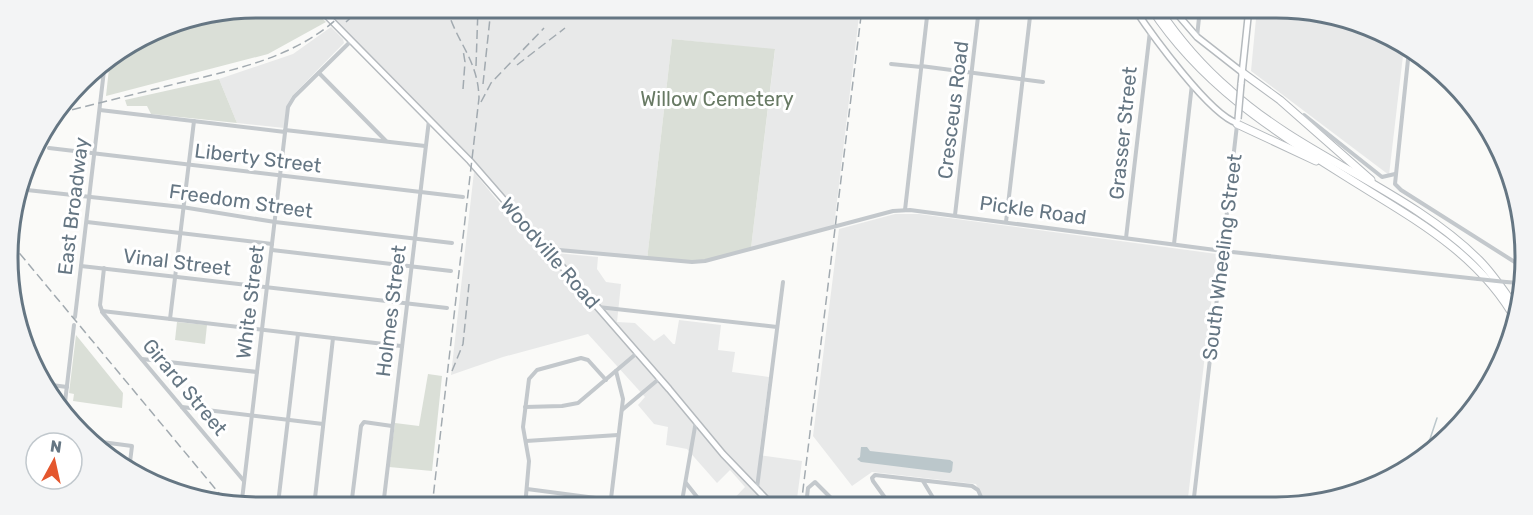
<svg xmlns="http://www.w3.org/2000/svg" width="1533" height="515" viewBox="0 0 1533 515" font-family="Rubik,sans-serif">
<rect width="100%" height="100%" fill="#fafaf8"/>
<g fill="#e8e9e9">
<path d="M348,8H860L834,226L751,248L775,50L672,39L647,260L554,250L556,253L598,257L597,269L606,282L621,284L617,322L635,323L654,341L664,334L673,344H675L679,320L721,325L718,350L735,352L732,372L769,377L759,455L802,461L796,506L726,507L745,487L730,470L717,483L687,449L666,445L668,427L654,424L638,405L645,397L588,334L503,357L451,375L474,172L510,216L533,234L472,164L333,22Z"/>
<path d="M1257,8H1276L1340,16L1404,47L1389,175L1251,71Z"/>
<path d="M331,27L343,39L344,43L292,96L287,105L284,128L237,123L219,79L293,54Z"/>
<path d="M895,214H919L1217,254L1187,506H986L976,484L872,472L852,486L813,436L839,229Z"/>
</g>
<g fill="#dadfd7">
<path d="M258,8H311L326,22L268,54L106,96L110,59L162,26Z"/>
<path d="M672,39L775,49L751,248L705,261L647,260Z"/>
<path d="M219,79L237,123L151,114L147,106H127L125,100Z"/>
<path d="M177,322L207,325L205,344L175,340Z"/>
<path d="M76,335L123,393L122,408L73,401L74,394L69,393Z"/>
<path d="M428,374L442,376L432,471L389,467L395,423L419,426Z"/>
</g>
<path fill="#bbc7cb" d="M861,447H867L870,451L950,460L953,462L952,471L950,473L861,462L857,459L860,457Z"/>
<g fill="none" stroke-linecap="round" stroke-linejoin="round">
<path stroke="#bbc7cb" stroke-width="1.5" d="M1416,462L1430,439L1437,418"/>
<defs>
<g id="major">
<path d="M319,8L470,161L669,389L723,454L773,506"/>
<path d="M1134,8C1152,35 1210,115 1237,123"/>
<path d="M1172,8L1197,37L1243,73"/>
<path d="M1241,84L1249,8"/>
</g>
<g id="highway">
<path d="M1151,8C1200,83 1270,129 1345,176C1410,217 1479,252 1517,322"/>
<path d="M1158,8C1178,38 1202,66 1230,90C1302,156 1410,191 1479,260C1494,275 1506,294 1518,311"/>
<path d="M1243,73L1280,100L1371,180"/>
<path d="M1237,124L1316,161"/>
</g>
</defs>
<use href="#major" stroke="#b5babe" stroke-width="8"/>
<use href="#highway" stroke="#b4b9bd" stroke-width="9"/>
<g stroke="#c3c8cc" stroke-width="4">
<path d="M1197,37L1200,8"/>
<path d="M1409,50L1395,184L1401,190L1521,266"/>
<path d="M891,64L921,67"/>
<path d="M921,66L1043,82"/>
<path d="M319,73L386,141"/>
<path d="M100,110L285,132"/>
<path d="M1304,115L1382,177L1395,174"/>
<path d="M285,130L425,146"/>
<path d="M49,148L463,197"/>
<path d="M27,190L182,207L275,222L452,243"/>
<path d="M905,210L928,8"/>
<path d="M955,215L979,8"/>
<path d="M87,222L272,244"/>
<path d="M1006,222L1031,8"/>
<path d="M1126,238L1150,31"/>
<path d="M1174,244L1192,84"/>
<path d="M548,249L692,262L705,261L893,211L910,210L1223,251L1478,279"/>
<path d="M272,250L451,271"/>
<path d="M81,266L447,308"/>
<path d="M1506,282L1520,283"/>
<path d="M598,307L777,327"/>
<path d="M102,311L401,346"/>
<path d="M102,311L100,305L104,268"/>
<path d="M102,312L244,481"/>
<path d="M75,317L105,62"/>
<path d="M170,319L194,121"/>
<path d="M142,359L257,372"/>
<path d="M44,384L67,387"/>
<path d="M182,407L323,424"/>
<path d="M525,407L562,406L578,403L637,353"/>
<path d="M622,410L660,378"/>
<path d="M64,411L74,325"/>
<path d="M94,441L132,446L129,470"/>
<path d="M526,441L618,435"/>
<path d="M923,481L938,506"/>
<path d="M686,483L705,507"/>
<path d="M757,488L783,282"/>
<path d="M527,489L611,500"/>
<path d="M179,493L305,507"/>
<path d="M242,500L288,107L294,97L351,41"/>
<path d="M278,504L298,334"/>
<path d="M806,506L808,488L815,482L839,506"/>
<path d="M891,506L873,481L872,478L875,475L972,486L978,490L985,506"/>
<path d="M1193,506L1237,125"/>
<path d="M314,507L333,338"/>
<path d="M351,507L361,426L364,422L392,426"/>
<path d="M383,507L429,120"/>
<path d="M525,507L529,461L523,427L529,379L537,370L581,358L588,360L606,380"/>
<path d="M610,507L623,399L616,371"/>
<path d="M681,507L696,421"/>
</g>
<use href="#major" stroke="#fff" stroke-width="5"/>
<use href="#highway" stroke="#fff" stroke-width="7"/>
<g stroke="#a2aab0" stroke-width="1.5" stroke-dasharray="9 4.5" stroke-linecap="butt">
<path d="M428,12L429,8"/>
<path d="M346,22L361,8"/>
<path d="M517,65L565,28"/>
<path d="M476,66L478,8"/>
<path d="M483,84L490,18"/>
<path d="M463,89L465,62L463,50"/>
<path d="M481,102L491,83L544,28"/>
<path d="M59,113C99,103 139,93 179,83C241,68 303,56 348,8"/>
<path d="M11,243L228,504"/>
<path d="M452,371L463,344L469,284"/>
<path d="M801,506L862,8"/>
<path d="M432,507L479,98C478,59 456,42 447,8"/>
</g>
<defs>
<path id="major-bridge" d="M1238,119L1241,84"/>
</defs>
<use href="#major-bridge" stroke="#b5babe" stroke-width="8" stroke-linecap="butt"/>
<path stroke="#c3c8cc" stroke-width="4" d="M1478,279L1506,282"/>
<use href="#major-bridge" stroke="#fff" stroke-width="5"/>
</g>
<g text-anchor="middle" stroke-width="6" stroke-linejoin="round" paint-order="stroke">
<g font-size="20" fill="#687a64" stroke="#fff">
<text x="717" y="106">Willow Cemetery</text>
</g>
<g font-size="20" fill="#657683" stroke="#fff">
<text transform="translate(953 110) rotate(-83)" y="7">Cresceus Road</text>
<text transform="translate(1123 133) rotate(-84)" y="7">Grasser Street</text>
<text transform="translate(258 158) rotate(7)" y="7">Liberty Street</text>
<text transform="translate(241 201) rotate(8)" y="7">Freedom Street</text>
<text transform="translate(73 206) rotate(-83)" y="7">East Broadway</text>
<text transform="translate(1033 210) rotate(8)" y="7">Pickle Road</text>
<text transform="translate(550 253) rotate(49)" y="7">Woodville Road</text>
<text transform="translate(1222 257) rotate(-83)" y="7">South Wheeling Street</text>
<text transform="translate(177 262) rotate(7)" y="7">Vinal Street</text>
<text transform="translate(250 302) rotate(-83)" y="7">White Street</text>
<text transform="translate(391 311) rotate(-83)" y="7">Holmes Street</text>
<text transform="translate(185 387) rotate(50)" y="7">Girard Street</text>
</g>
</g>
<path d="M0 0H1533V515H0ZM257 18H1276A239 239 0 0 1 1515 257V258A239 239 0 0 1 1276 497H257A239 239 0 0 1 18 258V257A239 239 0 0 1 257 18Z" fill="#f3f4f5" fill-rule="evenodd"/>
<path fill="none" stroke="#657683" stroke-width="3" d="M257 18H1276A239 239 0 0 1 1515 257V258A239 239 0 0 1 1276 497H257A239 239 0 0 1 18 258V257A239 239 0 0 1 257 18Z"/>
<g transform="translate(54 461) rotate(8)"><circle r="28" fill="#ffffff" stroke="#c1c8cd" stroke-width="1.5"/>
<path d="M0-4.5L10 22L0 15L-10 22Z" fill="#e4572e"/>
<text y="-9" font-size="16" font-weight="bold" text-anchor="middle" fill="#657683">N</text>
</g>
</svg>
